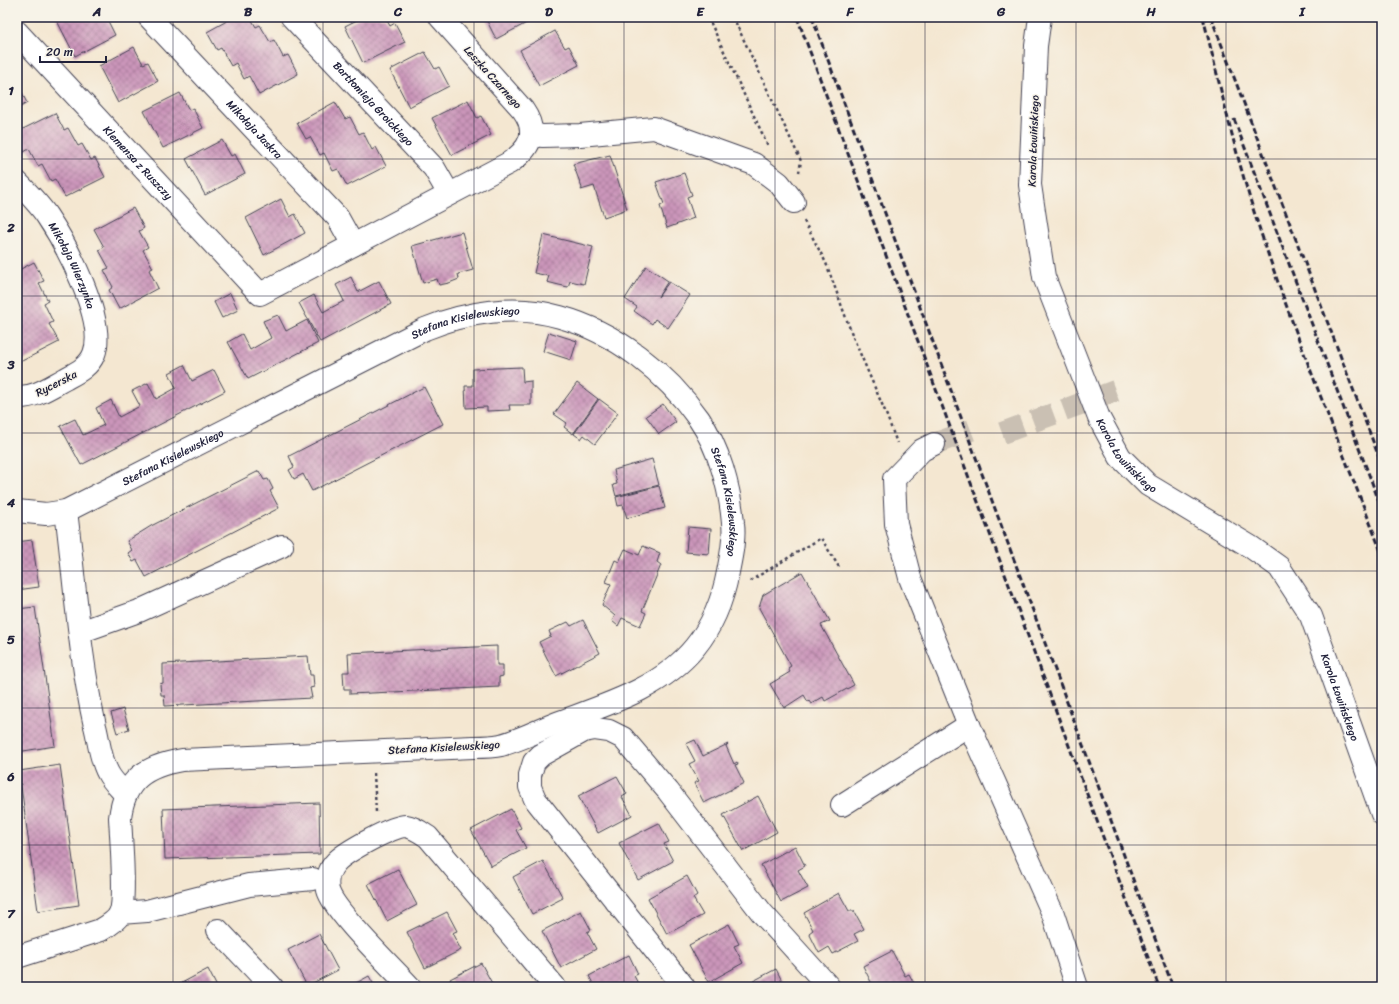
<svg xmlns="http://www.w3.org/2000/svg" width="1399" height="1004" viewBox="0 0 1399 1004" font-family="Sriracha,sans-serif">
<defs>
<pattern id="building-cross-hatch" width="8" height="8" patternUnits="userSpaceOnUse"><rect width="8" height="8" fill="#cb95ba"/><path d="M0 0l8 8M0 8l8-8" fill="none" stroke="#a47998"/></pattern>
</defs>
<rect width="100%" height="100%" fill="#f7f3e8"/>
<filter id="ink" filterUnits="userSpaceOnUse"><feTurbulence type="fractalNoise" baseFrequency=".025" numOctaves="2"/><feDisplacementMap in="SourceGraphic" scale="8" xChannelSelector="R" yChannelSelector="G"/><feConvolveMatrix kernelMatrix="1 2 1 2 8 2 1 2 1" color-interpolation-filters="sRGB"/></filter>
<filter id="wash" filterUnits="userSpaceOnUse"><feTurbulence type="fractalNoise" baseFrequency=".012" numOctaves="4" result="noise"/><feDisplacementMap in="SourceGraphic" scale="16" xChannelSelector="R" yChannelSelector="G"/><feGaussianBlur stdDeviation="0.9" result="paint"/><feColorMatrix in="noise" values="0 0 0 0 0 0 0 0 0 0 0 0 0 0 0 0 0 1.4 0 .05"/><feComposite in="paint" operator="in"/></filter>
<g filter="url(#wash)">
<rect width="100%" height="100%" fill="#f4e7d1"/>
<g id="blocks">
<g fill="url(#building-cross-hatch)">
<path d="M59,17H106L115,35L75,56L56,19Z"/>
<path d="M234,17H250L256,27L260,25L270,42L274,40L283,57L288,55L298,74L259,95L249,76L244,79L236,63L231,66L221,48L217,50L207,32Z"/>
<path d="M363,17H385L390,26L395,23L405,42L363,63L345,26Z"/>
<path d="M485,17H538L496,39Z"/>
<path d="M555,31L565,48L569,46L579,65L539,86L520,50Z"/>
<path d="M134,47L143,64L148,62L158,81L118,103L99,66Z"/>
<path d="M425,52L435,69L439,67L449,86L409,107L390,70Z"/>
<path d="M17,83L27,103L17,109Z"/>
<path d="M180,93L189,110L193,108L203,128L163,148L144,111Z"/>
<path d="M468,100L477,118L481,116L491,135L452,155L432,118Z"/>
<path d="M335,102L345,119L350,117L359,134L363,132L372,150L376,147L386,166L347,186L338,169L333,171L324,153L320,155L310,137L306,139L297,123Z"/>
<path d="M55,113L64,130L68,128L78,146L82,144L91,160L95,158L105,177L65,197L55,179L51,181L42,164L38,166L29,149L24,152L17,136V132Z"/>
<path d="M222,140L231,156L235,154L245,174L205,195L186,159Z"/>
<path d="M610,155L627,209L604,217L594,186L581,190L582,188L573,164Z"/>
<path d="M684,173L692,195L687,197L694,218L667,228L660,206L664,204L656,182Z"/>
<path d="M281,199L290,217L295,214L305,233L264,255L246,218Z"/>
<path d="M133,208L144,228L139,231L148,247L143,250L153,268L149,270L158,288L119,309L109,290L113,287L104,270L109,268L99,250L104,247L94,229Z"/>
<path d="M462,232L473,270L458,274L459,279L449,283L439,285L437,279L423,283L412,246Z"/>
<path d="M543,235L593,247L584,284L570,281L568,287L559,285L547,282L549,276L534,273Z"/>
<path d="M34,262L44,281L39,283L48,301L44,303L53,322L49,324L59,342L18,363L17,271Z"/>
<path d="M646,266L668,281L658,297L669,282L690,295L668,328L655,319L652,324L634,311L637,307L625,299Z"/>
<path d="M351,277L358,292L379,281L391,304L320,342L299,303L314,295L323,312L344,301L336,285Z"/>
<path d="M230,293L238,310L222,318L214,302Z"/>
<path d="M278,315L286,331L307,320L318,343L248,379L228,342L242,334L250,350L271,338L263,321Z"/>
<path d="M549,332L577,341L571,360L543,351Z"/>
<path d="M184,365L192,381L214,370L225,391L81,465L60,426L75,419L83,435L104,425L96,408L111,400L119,417L140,406L132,391L148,383L156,399L176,388L169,373Z"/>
<path d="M522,367L523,382L531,381V405H509L510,410L487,411V407L466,408L465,386H473V369Z"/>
<path d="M577,383L598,399L573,434L564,427L567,423L554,414Z"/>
<path d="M424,387L443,424L312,491L303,474L294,479L289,470L294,467L289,456Z"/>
<path d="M599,399L618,413L595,444L584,435L581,439L574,434Z"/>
<path d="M663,404L676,422L659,434L646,416Z"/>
<path d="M652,459L659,485L616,496L613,485L617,484L614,470Z"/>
<path d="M259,471L264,480L268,479L273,489L270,491L279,508L146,577L137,560L133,562L128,553L132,550L127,541L151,526Z"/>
<path d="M659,486L665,508L627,518L623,505L618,506L616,497Z"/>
<path d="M688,527L711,529L709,554L686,552Z"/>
<path d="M32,540L39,587L17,590V542Z"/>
<path d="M643,546L660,553L657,562L661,565L642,611L646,613L640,626L622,618L618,626L612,621L615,616L602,605L611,584L606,582L615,560L619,562L625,549L639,555Z"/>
<path d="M802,572L830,621L821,625L854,685L825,701L823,697L811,704L809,701L808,702L804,695L784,708L770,684L790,672L788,668L791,666L759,608L763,595Z"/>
<path d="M35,607L55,746L17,752V609Z"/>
<path d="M583,620L600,653L556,676L539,642L551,636L549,631L568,622L571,626Z"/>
<path d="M497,646V665H503V676L499,677V687L350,694V689H344L343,672H349L348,653Z"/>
<path d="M308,656L310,675H313L314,687L310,688L312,698L165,706L164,695H161L160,684L163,683V664Z"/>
<path d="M123,709L129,729L117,733L111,713Z"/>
<path d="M695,740L703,756L728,744L726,746L734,764L737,762L738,764L735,765L744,783L704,803L694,783L699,781L689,764L695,761L686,744Z"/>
<path d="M60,765L79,905L38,911L19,771Z"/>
<path d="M617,776L627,794L622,797L632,815L598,833L578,796Z"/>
<path d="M758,796L777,832L743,851L723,815Z"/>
<path d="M319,803L320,854L165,859L163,809Z"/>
<path d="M511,809L521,828L516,830L526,848L491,866L471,830Z"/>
<path d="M659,823L669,842L664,844L673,861L638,880L619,843Z"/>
<path d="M795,846L805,866L798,870L808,888L781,902L761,865Z"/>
<path d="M543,861L563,898L532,914L513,877Z"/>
<path d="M398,869L417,905L387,921L368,884Z"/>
<path d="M687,876L697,895L693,898L703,915L667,934L648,898Z"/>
<path d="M839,893L849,911H854L864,929L854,934L858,941L833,954L829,947L819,953L809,933L813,930L804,913Z"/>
<path d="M581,911L591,930L587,932L596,949L561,968L542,931Z"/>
<path d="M447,912L457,931L452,933L461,950L425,968L407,932Z"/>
<path d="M729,924L739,944L734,946L743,963L709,982L689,945Z"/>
<path d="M319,934L338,970L307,986L288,950Z"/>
<path d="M892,951L905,976L909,974L915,985L911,987H867L872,984L863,966Z"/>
<path d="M629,955L638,974L634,976L640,987H595L589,976Z"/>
<path d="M481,963L494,987H454L450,979Z"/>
<path d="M208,969L217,987H179L178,985Z"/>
<path d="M776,969L785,987H742Z"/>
<path d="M369,976L375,987H349Z"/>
</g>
</g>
</g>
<g filter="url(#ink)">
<use href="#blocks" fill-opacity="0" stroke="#424052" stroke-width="1"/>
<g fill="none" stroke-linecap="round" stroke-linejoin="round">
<g stroke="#cac0b3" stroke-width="22" stroke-dasharray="22 11" stroke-linecap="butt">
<path d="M1002,433L1123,388"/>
<path d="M934,444L971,430"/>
</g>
<defs>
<g id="minor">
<path id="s1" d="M149,17L338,218L353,245"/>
<path id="s2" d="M292,17L434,168L449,194"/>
<path id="s3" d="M17,32L260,294L509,163C530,149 539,133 523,110L440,17"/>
<path d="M531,135L543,136L580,135L654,128L754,164L779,183L794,202"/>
<path id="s4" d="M17,182C27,192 39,204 47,216C66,244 107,321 94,354C89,367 76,373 65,379C50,387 35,398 17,397"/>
<path d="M934,444L922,450L894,479L896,524L910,578L969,725L1053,914L1077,987"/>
<path id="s5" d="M17,511L46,514L66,511L425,329C466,312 516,304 560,317C615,332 666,372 699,419C719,448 730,488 733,523C735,539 731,557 728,572C723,599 713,625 695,647C661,689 605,705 557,723C539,730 520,740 501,745C492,747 482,747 473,747C451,748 429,749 407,750C332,753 257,757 182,760C146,766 124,780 120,818C121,836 126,901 120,914C116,921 108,926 101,930L17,957"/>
<path d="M66,511C75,582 79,655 95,726C99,741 100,759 108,773C112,781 119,787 125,794"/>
<path d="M80,632L139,611L282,546"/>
<path d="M842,805L969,725"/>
<path d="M120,913L147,911L249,885L313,879"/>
<path d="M218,930L272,987"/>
<path d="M410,987C393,968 333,911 328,890C326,880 329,869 336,862C345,852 394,825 406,826C414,827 422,833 428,837L555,987"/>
<path d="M684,987L535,799L530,787V775L534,762L541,755L584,731L595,729L609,731L623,738L668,791L762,913L829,987"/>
</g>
<g id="major">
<path id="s6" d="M1040,17L1036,46L1030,185L1044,277L1099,418L1120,457L1148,485L1251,547L1279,567L1311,616L1382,814"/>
</g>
</defs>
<use href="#minor" stroke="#424052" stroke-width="24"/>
<use href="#major" stroke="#424052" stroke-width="24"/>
<g stroke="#424052" stroke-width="2.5" stroke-dasharray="3 3" stroke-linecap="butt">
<path d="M708,17L768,146"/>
<path d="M733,17L801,161L799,172"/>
<path d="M804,221L826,263L853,337L885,411L897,443"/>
<path d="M750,581L821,538L839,567"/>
<path d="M374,773L376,812"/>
</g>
<use href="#minor" stroke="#fff" stroke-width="22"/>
<use href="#major" stroke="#fff" stroke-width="22"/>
<g stroke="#22223b" stroke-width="3" stroke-dasharray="6 3" stroke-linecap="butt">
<path d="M797,17L1159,987"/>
<path d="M812,17L1173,987"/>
<path d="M1203,17C1220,85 1235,154 1257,221C1294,334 1340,444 1382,554"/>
<path d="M1211,17L1382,465"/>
<path d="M1234,119L1382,509"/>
</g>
</g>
</g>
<path fill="none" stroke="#22223b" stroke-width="1" stroke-opacity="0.55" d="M173,17V987M323,17V987M474,17V987M624,17V987M775,17V987M925,17V987M1076,17V987M1226,17V987M17,159H1382M17,296H1382M17,433H1382M17,571H1382M17,708H1382M17,845H1382"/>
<g text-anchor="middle" stroke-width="3" stroke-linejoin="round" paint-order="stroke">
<g font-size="11" fill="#22223b" stroke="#f7f3e8">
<text transform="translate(493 77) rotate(48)" y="4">Leszka Czarnego</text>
<text dy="4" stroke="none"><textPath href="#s2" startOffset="119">Bartłomieja Groickiego</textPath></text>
<text dy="4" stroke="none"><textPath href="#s1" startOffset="154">Mikołaja Jaskra</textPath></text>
<text transform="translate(1033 141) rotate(-88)" y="4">Karola Łowińskiego</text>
<text dy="4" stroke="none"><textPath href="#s3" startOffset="178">Klemensa z Ruszczy</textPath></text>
<text dy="4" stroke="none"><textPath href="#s4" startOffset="101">Mikołaja Wierzynka</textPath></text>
<text dy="4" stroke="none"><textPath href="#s5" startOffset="493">Stefana Kisielewskiego</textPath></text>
<text transform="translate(56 383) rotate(-27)" y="4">Rycerska</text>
<text dy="4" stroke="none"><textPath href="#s6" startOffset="460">Karola Łowińskiego</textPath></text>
<text dy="4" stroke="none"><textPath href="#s5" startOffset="169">Stefana Kisielewskiego</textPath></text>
<text dy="4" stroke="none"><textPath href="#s5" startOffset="854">Stefana Kisielewskiego</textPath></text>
<text dy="4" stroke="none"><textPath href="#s6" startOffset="796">Karola Łowińskiego</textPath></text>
<text transform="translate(444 747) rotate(-3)" y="4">Stefana Kisielewskiego</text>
</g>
</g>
<rect width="1399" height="1004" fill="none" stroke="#f7f3e8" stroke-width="44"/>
<path d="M40 56v6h66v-6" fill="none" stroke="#22223b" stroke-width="2"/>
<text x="46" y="56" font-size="12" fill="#22223b" stroke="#f7f3e8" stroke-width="3" paint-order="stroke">20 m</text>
<rect x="22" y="22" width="1355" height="960" fill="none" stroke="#22223b" stroke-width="1.5"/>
<g font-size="13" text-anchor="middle" font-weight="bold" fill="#22223b">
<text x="97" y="16">A</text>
<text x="248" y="16">B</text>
<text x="398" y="16">C</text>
<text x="549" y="16">D</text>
<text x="700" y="16">E</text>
<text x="850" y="16">F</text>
<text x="1001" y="16">G</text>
<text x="1151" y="16">H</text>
<text x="1302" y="16">I</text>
<text x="11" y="95">1</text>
<text x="11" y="232">2</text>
<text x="11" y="369">3</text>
<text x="11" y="507">4</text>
<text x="11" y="644">5</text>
<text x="11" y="781">6</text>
<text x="11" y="918">7</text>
</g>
</svg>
